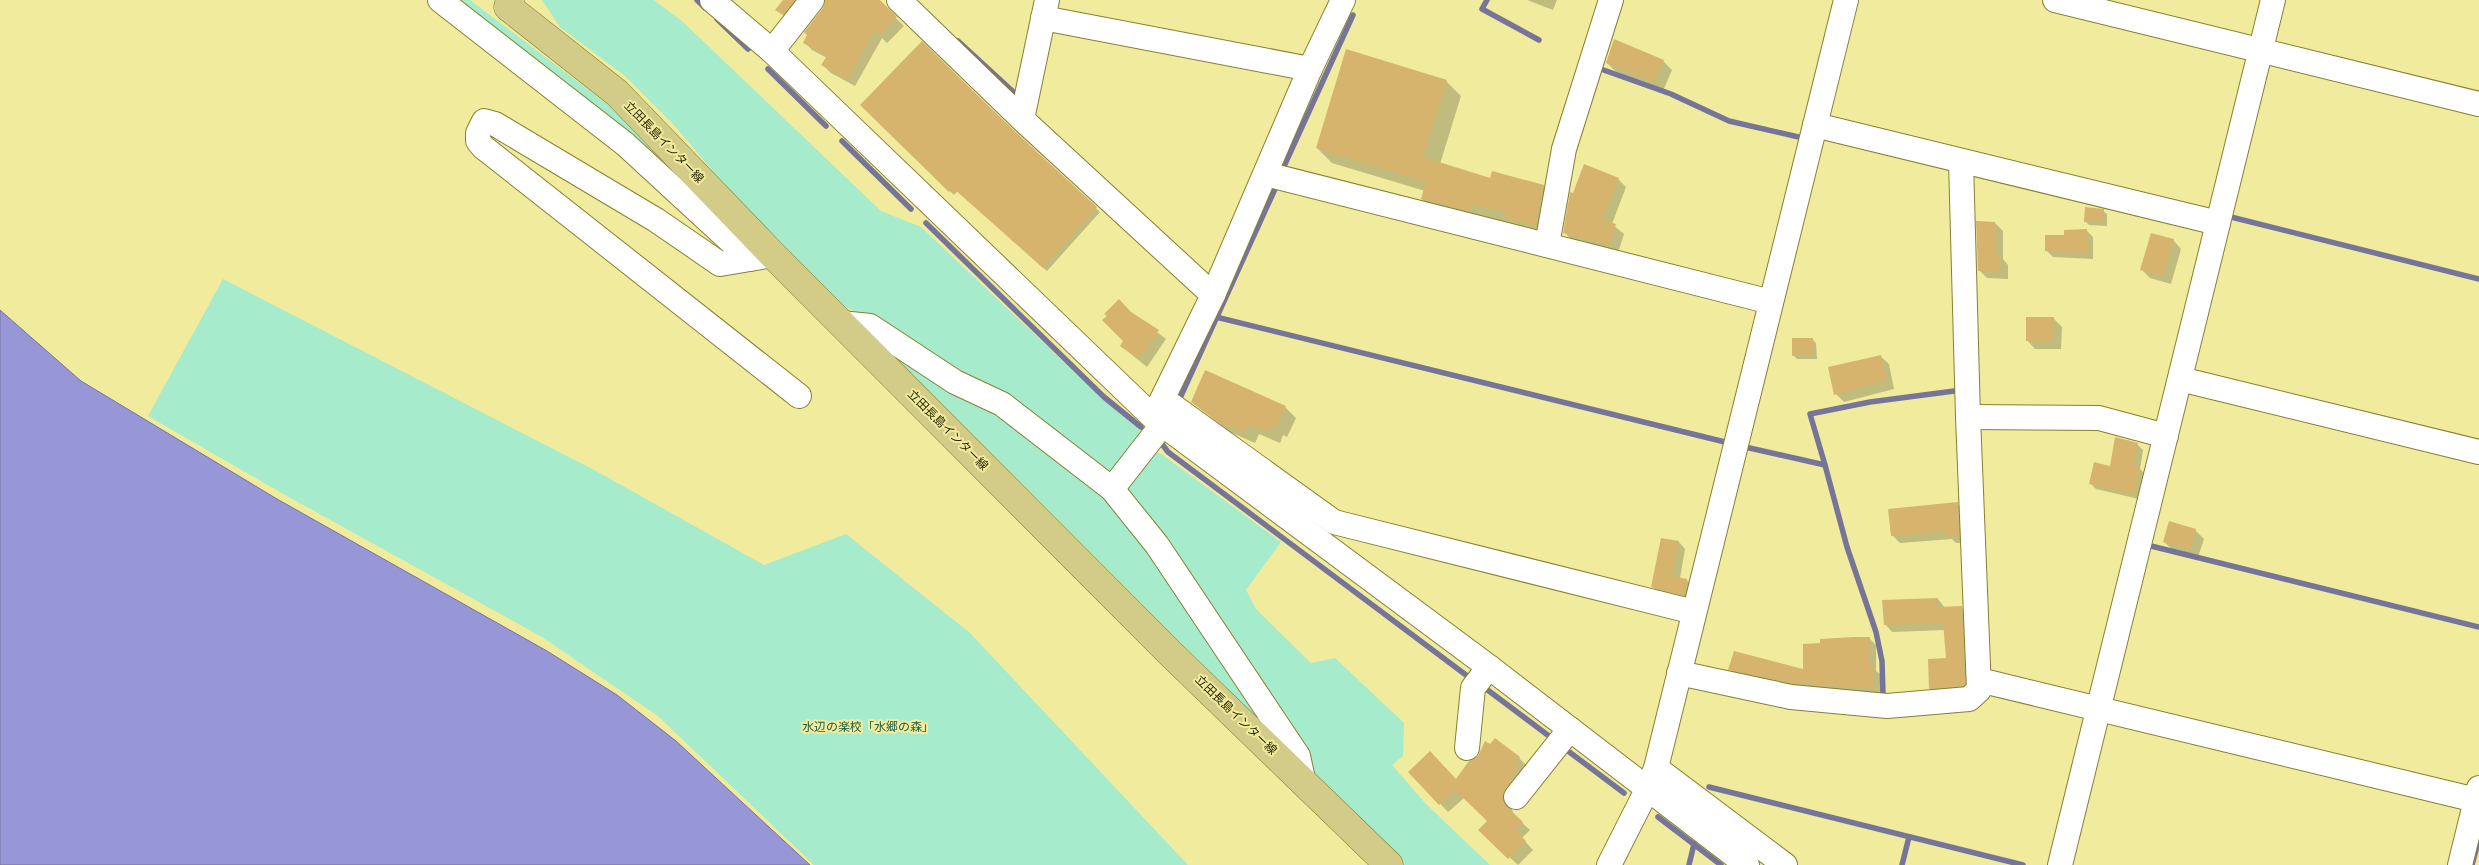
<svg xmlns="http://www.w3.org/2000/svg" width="2479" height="865" viewBox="0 0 2479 865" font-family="'Work Sans','Noto Sans JP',sans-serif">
<rect width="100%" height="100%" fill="#f1eb9d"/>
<g fill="#a6ebcb">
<path d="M455,0H470L615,110L726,220L515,43Z"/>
<path d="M542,0H654L683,22L881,211L921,227L1102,398L1140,430L1145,437L1115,473L1104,476L882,325L846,307L734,196L673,124L625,76L560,27Z"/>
<path d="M223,279L596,471L764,565L846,534L970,633L1188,865H814L658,716L542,637L287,496L148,416Z"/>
<path d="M877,339L997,406L1110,495L1291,753Z"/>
<path d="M1153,452L1160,453L1281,542L1246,590L1256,609L1311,663L1335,658L1404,723L1403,756L1392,765L1426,804L1490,865H1401L1311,773L1124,490Z"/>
</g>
<path fill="#9796d7" stroke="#767498" d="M0,310L81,381L277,499L547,651L617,695L676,741L810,865H0Z"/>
<g fill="#0003">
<path d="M784,0H798L787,18L781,13Z"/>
<path d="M829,0H877L904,26L887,43L882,38L855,86L831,73L823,65L827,58L812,50L805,42L809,35L806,32Z"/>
<path d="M1527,0H1557L1553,10Z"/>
<path d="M922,43L1100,212L1047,271L958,191L954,195L861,105Z"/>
<path d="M1663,61L1672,70L1663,91L1615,71L1607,63Z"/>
<path d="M1446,81L1461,96L1440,164L1491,179L1543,186L1558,201L1551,240L1437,214L1422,199L1425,191L1332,163L1317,148Z"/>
<path d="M1618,179L1626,187L1612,224L1624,234L1618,253L1573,241L1564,232L1574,194Z"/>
<path d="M2103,211L2107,214V226L2089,225L2086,222Z"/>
<path d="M1995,223L2003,231V259L2008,265V279L1987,278L1979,270Z"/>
<path d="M2087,231L2093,237V259L2053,257L2046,250L2066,236Z"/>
<path d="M2173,240L2181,249L2171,284L2150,278L2141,269Z"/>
<path d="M1130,312L1166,339L1147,367L1121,346L1125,341L1108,316Z"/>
<path d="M2054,319L2062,327L2061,349H2035L2027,340Z"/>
<path d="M1812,339L1816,343L1817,359H1797L1793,355Z"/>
<path d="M1880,356L1889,364L1894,389L1844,402L1836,394Z"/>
<path d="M1192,402L1285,407L1296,418L1287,437L1283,435L1280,443L1259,434L1255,443L1230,432Z"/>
<path d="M2137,444L2143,450L2140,469L2145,474L2139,499L2096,489L2090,483Z"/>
<path d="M1957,504L1966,512L1967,543H1956L1952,539L1900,543L1892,535Z"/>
<path d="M2195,530L2204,539L2198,557L2173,550L2164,542Z"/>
<path d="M1679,542L1685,549L1680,578L1687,580L1693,587L1690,601L1659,594L1653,587Z"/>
<path d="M1938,599L1945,608L1961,607L1969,615L1972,691L1938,695L1930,688L1948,659L1946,630L1892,632L1885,624Z"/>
<path d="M1869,638L1876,645V671L1880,674L1881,696L1801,690L1737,676L1730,669L1805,670Z"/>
<path d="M1519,758L1527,766L1510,804L1514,815L1530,830L1522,838L1533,850L1518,865L1480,830L1489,821L1464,798L1448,812L1410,772L1456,781Z"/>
</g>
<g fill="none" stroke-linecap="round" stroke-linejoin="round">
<g stroke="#767498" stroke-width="5.5">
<path d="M697,0L705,8"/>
<path d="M1487,0L1482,9L1539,40"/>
<path d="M717,19L748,49"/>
<path d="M958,41L1021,99"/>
<path d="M1598,68L1671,94L1729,121L1803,138L1804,136"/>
<path d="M768,69L826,126"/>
<path d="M842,141L911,209"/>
<path d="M1285,164L1353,15"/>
<path d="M2227,216L2479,279"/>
<path d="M926,223L1104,397L1141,427"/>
<path d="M1216,317L1729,443"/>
<path d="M1180,398L1275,189"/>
<path d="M1162,444L1168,452L1470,678"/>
<path d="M1745,447L1825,465L1847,547L1876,632L1882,661L1883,695"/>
<path d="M1825,465L1810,414L1870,402L1962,390"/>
<path d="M2147,545L2479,627"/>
<path d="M1485,688L1553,739"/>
<path d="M1564,748L1624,793"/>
<path d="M1709,787L2023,865"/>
<path d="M1658,817L1721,865"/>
<path d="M1689,865L1694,844"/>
<path d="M1902,865L1909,837"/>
<path d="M2472,865L2479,839"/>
</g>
</g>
<g fill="#d7b46e">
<path d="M783,0H795L783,15L775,10Z"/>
<path d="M825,0H880L897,17L879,36L874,31L847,80L821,65L827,56L803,43L807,35L804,32L823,8Z"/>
<path d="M1614,39L1664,60L1654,83L1606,63Z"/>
<path d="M922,41L1012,129L1097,207L1043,268L953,188L949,192L860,105Z"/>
<path d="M1346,49L1447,80L1423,157L1490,178L1492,171L1544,185L1536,226L1503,217L1505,212L1471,205L1469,211L1421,199L1426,182L1316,148Z"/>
<path d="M1584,164L1619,178L1602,220L1616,224L1610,245L1563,233L1570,192L1573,193Z"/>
<path d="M2085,207L2104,209V222H2084Z"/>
<path d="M1976,221L1995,222V255H2000V271H1978Z"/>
<path d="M2087,229V253L2045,251V235H2064V230Z"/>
<path d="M2151,233L2174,239L2163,276L2140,270Z"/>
<path d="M1119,299L1131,312L1159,330L1139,359L1120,346L1123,341L1102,320L1107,316L1104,314Z"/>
<rect x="2026" y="317" width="28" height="24"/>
<path d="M1792,338H1813V355L1792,356Z"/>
<path d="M1881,355L1887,380L1834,395L1828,367Z"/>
<path d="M1205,370L1286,406L1276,427L1272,425L1268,433L1248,424L1244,433L1217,421L1191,402Z"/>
<path d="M2115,437L2138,443L2134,466L2140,467L2134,494L2089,484L2094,462L2110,466Z"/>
<path d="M1958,502L1959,535H1947V531L1891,536L1888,509Z"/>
<path d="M2169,521L2196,529L2190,550L2163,542Z"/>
<path d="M1661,538L1679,541L1672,576L1687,579L1684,595L1651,587Z"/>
<path d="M1938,598V607L1962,606L1965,684L1963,686L1929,689L1928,659L1946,658L1943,623L1884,625L1882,600Z"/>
<path d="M1854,637H1870V666H1874V689L1793,683L1728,670L1734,651L1803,669V644L1820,643V639Z"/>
<path d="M1495,738L1520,757L1516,763L1519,766L1511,777L1513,778L1502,795L1507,807L1523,822L1515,830L1526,841L1508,859L1478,830L1487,821L1455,790L1439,805L1408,772L1430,751L1456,779L1469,761L1478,756L1485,741L1490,744Z"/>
</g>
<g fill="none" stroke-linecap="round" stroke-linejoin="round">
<defs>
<g id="minor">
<path d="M440,0L625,144L750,259"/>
<path d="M712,0L772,51L1154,418L1489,667L1747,865"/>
<path d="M899,0L1022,119L1213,295"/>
<path d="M2055,0L2479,104"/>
<path d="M1043,18L1310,69"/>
<path d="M772,51L812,0"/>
<path d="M1022,119L1047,0"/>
<path d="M1815,125L2218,223"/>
<path d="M1266,174L1771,302"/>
<path d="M1547,245L1564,149L1611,0"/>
<path d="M773,255L720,264L656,220L495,124L484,121L478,133V141L483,147L799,396"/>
<path d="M841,323L870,326L955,382L1002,404L1112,489L1157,545L1298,756L1303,779"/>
<path d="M2180,379L2479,452"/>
<path d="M1163,399L1334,522L1694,612"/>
<path d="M1156,412L1213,295L1310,69L1343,0"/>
<path d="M1968,417L2099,418L2166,436"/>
<path d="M1112,489L1162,425"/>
<path d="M1679,673L1791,697L1887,706L1969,699L1979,690L1968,417L1961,161"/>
<path d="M1979,680L2476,800"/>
<path d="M1467,748L1473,688L1489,667"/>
<path d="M1656,768L1785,865"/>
<path d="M1516,797L1570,729"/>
<path d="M1609,865L1648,788L1656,768L1846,0"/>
<path d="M2060,865L2273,0"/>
<path d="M2460,865L2479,788"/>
</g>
<path id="major" d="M510,0L508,7L617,93L773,255L1172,655L1389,865"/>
</defs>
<use href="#minor" stroke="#868033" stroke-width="26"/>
<use href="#major" stroke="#837c27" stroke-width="29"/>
<use href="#minor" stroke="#fff" stroke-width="24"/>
<use href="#major" stroke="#d2cc88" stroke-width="28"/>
</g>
<g text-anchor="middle" stroke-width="4" stroke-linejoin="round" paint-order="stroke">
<g font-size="12" fill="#292606" stroke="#f1eb9d">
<text transform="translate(664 142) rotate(46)" y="4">立田長島インター線</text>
<text transform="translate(948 430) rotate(45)" y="4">立田長島インター線</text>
<text transform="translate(1236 715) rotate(44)" y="4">立田長島インター線</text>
</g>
<g font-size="12" fill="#225f47" stroke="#f1eb9d">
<text x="868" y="731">水辺の楽校「水郷の森」</text>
</g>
</g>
</svg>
